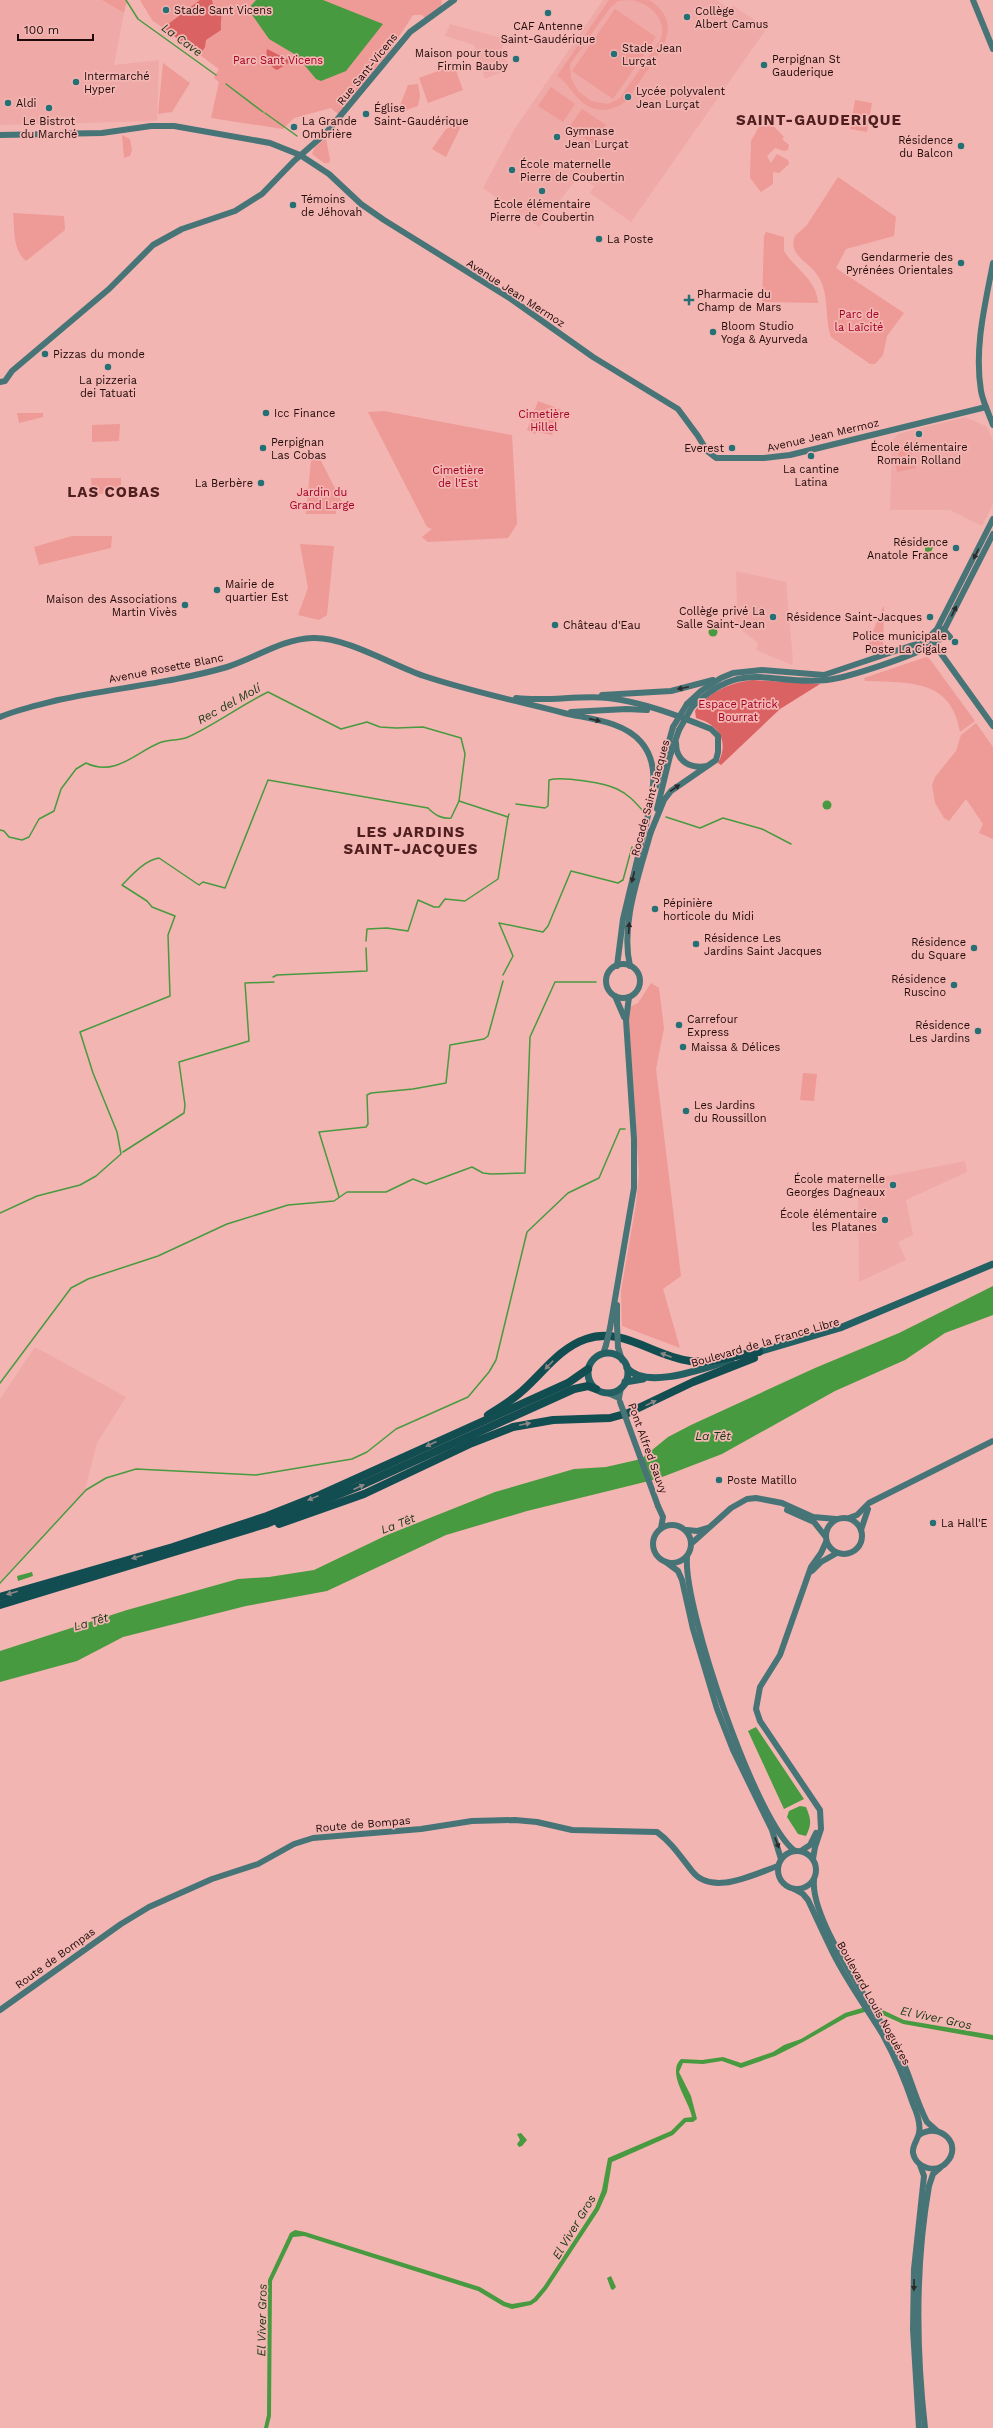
<svg xmlns="http://www.w3.org/2000/svg" width="993" height="2428" viewBox="0 0 993 2428" font-family="'Work Sans',sans-serif">
<rect width="100%" height="100%" fill="#f3b5b2"/>
<g fill="#efa9a6">
<path d="M0,0H102L124,13L114,65L159,60L157,121L0,125Z"/>
<path d="M603,0H717L729,9L733,6L767,28L631,222L590,193L594,186L579,176L539,227L483,188L514,130Z"/>
<path d="M450,24L505,39L502,49L509,66L503,68L504,71L485,79L474,45L445,36Z"/>
<path d="M966,417L987,427L993,441V504L982,526L950,510H890L892,441L898,434Z"/>
<path d="M736,571L786,582L793,661L792,665L756,650L758,643L733,623L737,602Z"/>
<path d="M965,1161L967,1172L906,1200L913,1235L898,1242L906,1260L859,1282L858,1182Z"/>
<path d="M35,1347L126,1397L97,1443L85,1490L0,1581V1399Z"/>
</g>
<g fill="#ee9a97" fill-rule="evenodd">
<path d="M102,0H127L124,13Z"/>
<path d="M140,0H442L441,6L426,19L422,15H413L389,52L339,115L331,108L294,118L283,129L211,118L219,82L214,78L219,69L152,20Z"/>
<path d="M609,0H649C686,24 660,52 642,78C636,86 630,99 622,104C614,109 604,111 595,109C575,103 572,85 557,76ZM631,0C650,3 667,19 661,39L620,98L608,104L591,101L578,91L571,78L570,64L610,8L618,1Z"/>
<path d="M615,9L656,37L613,99L572,71Z"/>
<path d="M163,63L190,83L172,112L158,114Z"/>
<path d="M454,65L463,90L428,103L419,78Z"/>
<path d="M418,84L420,96L418,106L397,113L408,85Z"/>
<path d="M551,87L575,104L563,122L538,106Z"/>
<path d="M855,100L872,103L867,132L850,129Z"/>
<path d="M582,109L606,125L593,144L569,127Z"/>
<path d="M767,119L784,137L782,139L789,145L788,150L784,151L775,148L767,156L771,163L777,154L788,160L789,164L779,173L773,172V184L761,192L750,178L751,141L759,127Z"/>
<path d="M463,122L446,157L432,149L446,129Z"/>
<path d="M122,135L130,139L132,150L130,156L124,158Z"/>
<path d="M326,138L330,160L329,163H324L312,154L315,147Z"/>
<path d="M838,177L896,217L894,236L846,249L836,268L904,313L887,336L883,355L875,364H870L831,337C824,316 830,295 818,276C810,262 787,255 795,236L807,225Z"/>
<path d="M13,213L64,216L65,230L26,261C12,249 15,230 13,213Z"/>
<path d="M766,232L784,237V251C796,270 817,280 818,303L766,302L762,304L764,236Z"/>
<path d="M538,401L562,410L552,435L537,432L535,434L527,430Z"/>
<path d="M384,411L512,435L517,524L508,538L428,542L422,537L432,529L427,527L368,412Z"/>
<path d="M17,413H43V417L19,423Z"/>
<path d="M120,424L119,441L92,442V425Z"/>
<path d="M910,446L912,454L899,457L897,448Z"/>
<path d="M319,457L342,502L336,504V514H306L311,460Z"/>
<path d="M914,458L916,468L897,472L895,462Z"/>
<path d="M91,478H121V493L92,494Z"/>
<path d="M72,536H112L111,548L39,565L34,547Z"/>
<path d="M300,544L334,546L327,615L319,620L298,615L308,588Z"/>
<path d="M883,607H884L883,650L871,654L867,646Z"/>
<path d="M926,657L929,658L975,721L960,732C951,678 909,683 865,681L864,678Z"/>
<path d="M976,723L993,747V839L979,833L983,824L966,799L949,821L944,818L935,803L932,785L935,777L956,751L961,735Z"/>
<path d="M651,983L659,988L664,1028L656,1069L681,1276L663,1289L680,1348L622,1326L621,1291L636,1204L639,1174L628,1013L630,1007L638,1003Z"/>
<path d="M803,1073L817,1074L814,1101L800,1100Z"/>
</g>
<g fill="#da6262">
<path d="M200,0H212L213,4L222,9C222,16 220,23 221,30L206,40L205,47L200,55L163,28Z"/>
<path d="M267,49L289,60L290,62L277,70C269,67 265,57 267,49Z"/>
<path d="M753,680L820,684L780,709L721,765L718,763C730,741 718,724 696,718L695,711C708,692 731,682 753,680Z"/>
</g>
<g fill="#479a3f">
<path d="M256,0H323L383,24L346,71L321,81L316,79L296,55L269,39L248,9Z"/>
<path d="M931,540L935,543L930,554H925V541Z"/>
<circle cx="713" cy="632" r="4.5"/>
<circle cx="827" cy="805" r="4.5"/>
<path d="M993,1286V1315L945,1333L905,1360L835,1391L722,1454L657,1479L527,1511L446,1535L327,1591L246,1606L123,1637L77,1661L0,1682V1651L127,1610L238,1579L269,1577L314,1570L387,1535L495,1492L574,1469L606,1467L641,1459L668,1437L691,1425L815,1368L899,1333Z"/>
<path d="M32,1572L33,1576L18,1581L17,1576Z"/>
<path d="M756,1727L804,1799L784,1809L748,1731Z"/>
<path d="M800,1806L806,1807C811,1819 812,1824 806,1836L798,1834L787,1817L789,1811Z"/>
<path d="M872,2005L904,2020L993,2035V2040L903,2024L872,2010L847,2017L803,2042L775,2056L741,2068L722,2061L703,2064L683,2063L679,2072L691,2096L697,2119L693,2122H686L673,2135L612,2162L607,2192L599,2210L547,2289L537,2301L531,2305L512,2309L503,2306L478,2291L304,2236L293,2237L272,2281L271,2416L268,2428H264L267,2415L268,2280L290,2233L295,2230L305,2232L480,2287L505,2302L512,2304L530,2301L534,2298L544,2286L595,2208L602,2190L608,2158L671,2131L684,2118L692,2117C689,2100 666,2073 681,2059L702,2060L723,2057L741,2063L773,2052L784,2045L801,2039L845,2013Z"/>
<path d="M521,2133L527,2140L522,2146L519,2147L517,2144L520,2140L517,2134Z"/>
<path d="M611,2276L616,2287L613,2290L611,2289L607,2278Z"/>
</g>
<g fill="none" stroke-linecap="round" stroke-linejoin="round">
<g stroke="#479a3f" stroke-width="1.5">
<path d="M126,0L138,19L216,75"/>
<path d="M226,84L263,112"/>
<path d="M265,113L297,136"/>
<path d="M516,804L545,808L548,806L549,780C562,776 605,783 617,789C628,794 635,802 643,811"/>
<path d="M666,817L700,828L723,818L762,829L791,844"/>
<path d="M0,830L4,831L9,837L22,840L29,837L39,819L54,811L61,789L76,769L86,763C115,777 135,753 159,743C169,739 179,741 188,737C216,724 241,705 268,692L341,729L367,722L380,727L396,728L423,727L461,738L465,754L459,801L508,817L509,814"/>
<path d="M366,941L367,929L387,928L408,931L418,900L434,907H439L445,899L465,901L498,879L508,817"/>
<path d="M503,975L513,956L499,923L543,932L548,926L571,871L618,883L623,880L632,847"/>
<path d="M273,977L277,975L367,971L366,948"/>
<path d="M123,1152L184,1113L185,1105L179,1062L249,1041L245,983L274,982"/>
<path d="M339,1197L319,1132L366,1127L368,1124L367,1095L371,1093L413,1089L446,1083L450,1045L484,1039L488,1036L503,981"/>
<path d="M0,1213L37,1196L80,1185L96,1176L121,1154L117,1132L93,1073L80,1032L170,996L168,935L175,916L152,907L147,901L122,885C132,875 145,860 159,858L199,885L203,882L225,888L268,780L428,808C435,815 441,819 451,818L459,801"/>
<path d="M0,1383L71,1288L88,1279L158,1256L227,1224L288,1205L334,1201L347,1192H386L413,1179L426,1184L472,1167L483,1173L491,1174L525,1173L530,1037L555,982H596"/>
<path d="M0,1583L86,1490L106,1478L136,1469L256,1475L352,1459L367,1452L396,1429L468,1397L489,1372L496,1360L527,1232L568,1193L599,1178L620,1129H625"/>
</g>
<g stroke="#477477" stroke-width="6">
<path d="M973,0L993,49"/>
<path d="M0,135L102,133L151,126H174L270,143L300,155L329,174L361,204L384,220L511,299L593,357L678,409L698,436L707,451L716,458H764L790,455L986,407"/>
<path d="M993,263C985,305 974,348 981,391C983,402 989,414 993,425"/>
<path d="M0,382L5,381L12,371L109,289L153,245L182,229L235,211L262,194L294,161L326,133L410,32L454,0"/>
<path d="M943,629L950,637"/>
<path d="M932,641L993,726"/>
<path d="M602,695L671,691L713,680"/>
<path d="M516,698C547,702 578,695 608,698C643,702 679,716 711,729L718,736V752L716,760L671,791L664,800L650,834"/>
<path d="M687,704L701,691L721,678L733,673L762,670L824,675L925,641L937,629L993,519"/>
<path d="M692,707C744,657 769,686 827,680C851,677 912,656 934,644L939,640L993,534"/>
<path d="M571,712L626,709L647,710"/>
<path d="M0,717C19,709 38,705 58,700C114,688 172,683 227,667C256,658 281,639 313,638C346,637 392,665 424,676C469,691 517,701 564,713C589,719 623,721 641,742C662,766 651,798 646,825"/>
<path d="M676,743C676,762 691,769 707,766"/>
<path d="M656,787L673,727"/>
<path d="M657,809L670,756L679,730"/>
<circle cx="623" cy="981" r="17"/>
<path d="M617,966L623,919L646,823"/>
<path d="M630,966C620,923 640,873 651,831"/>
<path d="M615,996L624,1017"/>
<path d="M617,1325V1305"/>
<path d="M610,1328L634,1188V1139L626,1020L629,997"/>
<path d="M618,1347L622,1360"/>
<path d="M603,1354L606,1345"/>
<path d="M608,1393L619,1398"/>
<path d="M619,1398L621,1388"/>
<path d="M658,1506L663,1517L661,1528"/>
<path d="M787,1510L814,1522L825,1536"/>
<circle cx="844" cy="1536" r="18"/>
<path d="M849,1518L857,1515L869,1503L993,1441"/>
<circle cx="672" cy="1544" r="19"/>
<path d="M687,1530L697,1531L707,1528"/>
<path d="M861,1530L868,1509"/>
<path d="M692,1543L731,1508L747,1499L756,1498L782,1503L813,1517L836,1519"/>
<path d="M687,1557C683,1607 756,1823 795,1851"/>
<path d="M666,1562L678,1571L682,1580L693,1629L717,1709L733,1750L772,1830L781,1859"/>
<path d="M812,1571L821,1562L837,1553"/>
<circle cx="797" cy="1870" r="19"/>
<path d="M801,1851L810,1845L816,1833"/>
<path d="M813,1859L815,1847L821,1829L820,1810L760,1721L756,1709L760,1687L780,1655L811,1567L821,1553L826,1542"/>
<path d="M814,1880C810,1922 877,2011 898,2051C910,2074 915,2099 927,2122L936,2130"/>
<path d="M794,1889L803,1894L808,1900C817,1919 826,1939 835,1957C849,1984 867,2009 883,2035C895,2057 905,2080 913,2104C917,2113 921,2124 919,2133C918,2140 912,2145 913,2153C916,2168 936,2174 946,2163C964,2145 940,2121 919,2135"/>
<path d="M0,2010L121,1924L149,1907L212,1879L258,1864L294,1844L313,1838L421,1829L472,1821L515,1820L537,1822L572,1830L657,1832C672,1843 680,1856 692,1871C712,1897 754,1874 778,1866"/>
<path d="M919,2428L913,2329L914,2269L924,2176L920,2165"/>
<path d="M925,2428C916,2348 915,2266 929,2186L933,2174L940,2168"/>
</g>
<g stroke="#236064" stroke-width="7">
<path d="M755,1353L840,1328L993,1264"/>
<circle cx="608" cy="1373" r="20"/>
<path d="M627,1368C647,1391 707,1367 731,1360"/>
<path d="M625,1382L643,1379"/>
</g>
<g stroke="#124d51" stroke-width="8">
<path d="M488,1415C499,1408 511,1401 521,1392C542,1374 559,1348 586,1339C623,1326 654,1357 690,1361C712,1364 737,1354 759,1352"/>
<path d="M279,1524L364,1494L472,1443L513,1427L553,1420L610,1418L628,1413L693,1382L754,1358"/>
<path d="M0,1597L173,1547L267,1516L320,1495L568,1383L588,1369"/>
<path d="M0,1605L266,1524L357,1487L574,1389L588,1386L596,1389"/>
</g>
<g stroke="#477477" stroke-width="6">
<path d="M673,727L687,704"/>
<path d="M679,730L692,707"/>
<path d="M617,1325L618,1347"/>
<path d="M606,1345L610,1328"/>
<path d="M620,1402L658,1506"/>
</g>
</g>
<defs><path id="oneway-solid" d="M-6-.8H1V-3.2L6.5 0L1 3.2V.8H-6Z"/></defs>
<g fill="#2b2a2b">
<use href="#oneway-solid" transform="translate(976 554) rotate(116)"/>
<use href="#oneway-solid" transform="translate(954 611) rotate(-64)"/>
<use href="#oneway-solid" transform="translate(683 688) rotate(168)"/>
<use href="#oneway-solid" transform="translate(595 720) rotate(13)"/>
<use href="#oneway-solid" transform="translate(675 788) rotate(-35)"/>
<use href="#oneway-solid" transform="translate(633 877) rotate(104)"/>
<use href="#oneway-solid" transform="translate(629 928) rotate(-86)"/>
<use href="#oneway-solid" transform="translate(777 1843) rotate(69)"/>
<use href="#oneway-solid" transform="translate(914 2285) rotate(91)"/>
</g>
<g fill="#8e8686">
<use href="#oneway-solid" transform="translate(666 1355) rotate(-159)"/>
<use href="#oneway-solid" transform="translate(549 1365) rotate(134)"/>
<use href="#oneway-solid" transform="translate(651 1403) rotate(-26)"/>
<use href="#oneway-solid" transform="translate(525 1424) rotate(-12)"/>
<use href="#oneway-solid" transform="translate(431 1444) rotate(155)"/>
<use href="#oneway-solid" transform="translate(359 1487) rotate(-24)"/>
<use href="#oneway-solid" transform="translate(313 1498) rotate(158)"/>
<use href="#oneway-solid" transform="translate(137 1557) rotate(163)"/>
<use href="#oneway-solid" transform="translate(12 1593) rotate(164)"/>
</g>
<g fill="#257075" stroke="#f3b5b2" stroke-width="1.5">
<circle cx="166" cy="10" r="4"/>
<circle cx="548" cy="13" r="4"/>
<circle cx="687" cy="17" r="4"/>
<circle cx="614" cy="54" r="4"/>
<circle cx="516" cy="59" r="4"/>
<circle cx="764" cy="65" r="4"/>
<circle cx="76" cy="82" r="4"/>
<circle cx="628" cy="97" r="4"/>
<circle cx="8" cy="103" r="4"/>
<circle cx="49" cy="108" r="4"/>
<circle cx="366" cy="114" r="4"/>
<circle cx="294" cy="127" r="4"/>
<circle cx="557" cy="137" r="4"/>
<circle cx="961" cy="146" r="4"/>
<circle cx="512" cy="170" r="4"/>
<circle cx="542" cy="191" r="4"/>
<circle cx="293" cy="205" r="4"/>
<circle cx="599" cy="239" r="4"/>
<circle cx="961" cy="263" r="4"/>
<path d="M687 294h4v4h4v4h-4v4h-4v-4h-4v-4h4z"/>
<circle cx="713" cy="332" r="4"/>
<circle cx="45" cy="354" r="4"/>
<circle cx="108" cy="367" r="4"/>
<circle cx="266" cy="413" r="4"/>
<circle cx="919" cy="434" r="4"/>
<circle cx="263" cy="448" r="4"/>
<circle cx="732" cy="448" r="4"/>
<circle cx="811" cy="456" r="4"/>
<circle cx="261" cy="483" r="4"/>
<circle cx="956" cy="548" r="4"/>
<circle cx="217" cy="590" r="4"/>
<circle cx="185" cy="605" r="4"/>
<circle cx="773" cy="617" r="4"/>
<circle cx="930" cy="617" r="4"/>
<circle cx="555" cy="625" r="4"/>
<circle cx="955" cy="642" r="4"/>
<circle cx="655" cy="909" r="4"/>
<circle cx="696" cy="944" r="4"/>
<circle cx="974" cy="948" r="4"/>
<circle cx="954" cy="985" r="4"/>
<circle cx="679" cy="1025" r="4"/>
<circle cx="978" cy="1031" r="4"/>
<circle cx="683" cy="1047" r="4"/>
<circle cx="686" cy="1111" r="4"/>
<circle cx="893" cy="1185" r="4"/>
<circle cx="885" cy="1220" r="4"/>
<circle cx="719" cy="1480" r="4"/>
<circle cx="933" cy="1523" r="4"/>
</g>
<g text-anchor="middle" stroke-width="3.5" stroke-linejoin="round" paint-order="stroke">
<g font-size="11" fill="#1f0a0a" stroke="#f3b5b2" text-anchor="start">
<text x="174" y="14">Stade Sant Vicens</text>
<text x="695" y="15">Collège<tspan x="695" dy="13">Albert Camus</tspan></text>
<text x="548" y="30" text-anchor="middle">CAF Antenne<tspan x="548" dy="13">Saint-Gaudérique</tspan></text>
<text x="622" y="52">Stade Jean<tspan x="622" dy="13">Lurçat</tspan></text>
<text x="508" y="57" text-anchor="end">Maison pour tous<tspan x="508" dy="13">Firmin Bauby</tspan></text>
<text x="772" y="63">Perpignan St<tspan x="772" dy="13">Gauderique</tspan></text>
<text x="84" y="80">Intermarché<tspan x="84" dy="13">Hyper</tspan></text>
<text x="636" y="95">Lycée polyvalent<tspan x="636" dy="13">Jean Lurçat</tspan></text>
<text x="16" y="107">Aldi</text>
<text x="374" y="112">Église<tspan x="374" dy="13">Saint-Gaudérique</tspan></text>
<text x="49" y="125" text-anchor="middle">Le Bistrot<tspan x="49" dy="13">du Marché</tspan></text>
<text x="302" y="125">La Grande<tspan x="302" dy="13">Ombrière</tspan></text>
<text x="565" y="135">Gymnase<tspan x="565" dy="13">Jean Lurçat</tspan></text>
<text x="953" y="144" text-anchor="end">Résidence<tspan x="953" dy="13">du Balcon</tspan></text>
<text x="520" y="168">École maternelle<tspan x="520" dy="13">Pierre de Coubertin</tspan></text>
<text x="301" y="203">Témoins<tspan x="301" dy="13">de Jéhovah</tspan></text>
<text x="542" y="208" text-anchor="middle">École élémentaire<tspan x="542" dy="13">Pierre de Coubertin</tspan></text>
<text x="607" y="243">La Poste</text>
<text x="953" y="261" text-anchor="end">Gendarmerie des<tspan x="953" dy="13">Pyrénées Orientales</tspan></text>
<text x="697" y="298">Pharmacie du<tspan x="697" dy="13">Champ de Mars</tspan></text>
<text x="721" y="330">Bloom Studio<tspan x="721" dy="13">Yoga &amp; Ayurveda</tspan></text>
<text x="53" y="358">Pizzas du monde</text>
<text x="108" y="384" text-anchor="middle">La pizzeria<tspan x="108" dy="13">dei Tatuati</tspan></text>
<text x="274" y="417">Icc Finance</text>
<text x="271" y="446">Perpignan<tspan x="271" dy="13">Las Cobas</tspan></text>
<text x="919" y="451" text-anchor="middle">École élémentaire<tspan x="919" dy="13">Romain Rolland</tspan></text>
<text x="724" y="452" text-anchor="end">Everest</text>
<text x="811" y="473" text-anchor="middle">La cantine<tspan x="811" dy="13">Latina</tspan></text>
<text x="253" y="487" text-anchor="end">La Berbère</text>
<text x="948" y="546" text-anchor="end">Résidence<tspan x="948" dy="13">Anatole France</tspan></text>
<text x="225" y="588">Mairie de<tspan x="225" dy="13">quartier Est</tspan></text>
<text x="177" y="603" text-anchor="end">Maison des Associations<tspan x="177" dy="13">Martin Vivès</tspan></text>
<text x="765" y="615" text-anchor="end">Collège privé La<tspan x="765" dy="13">Salle Saint-Jean</tspan></text>
<text x="922" y="621" text-anchor="end">Résidence Saint-Jacques</text>
<text x="563" y="629">Château d'Eau</text>
<text x="947" y="640" text-anchor="end">Police municipale<tspan x="947" dy="13">Poste La Cigale</tspan></text>
<text x="663" y="907">Pépinière<tspan x="663" dy="13">horticole du Midi</tspan></text>
<text x="704" y="942">Résidence Les<tspan x="704" dy="13">Jardins Saint Jacques</tspan></text>
<text x="966" y="946" text-anchor="end">Résidence<tspan x="966" dy="13">du Square</tspan></text>
<text x="946" y="983" text-anchor="end">Résidence<tspan x="946" dy="13">Ruscino</tspan></text>
<text x="687" y="1023">Carrefour<tspan x="687" dy="13">Express</tspan></text>
<text x="970" y="1029" text-anchor="end">Résidence<tspan x="970" dy="13">Les Jardins</tspan></text>
<text x="691" y="1051">Maissa &amp; Délices</text>
<text x="694" y="1109">Les Jardins<tspan x="694" dy="13">du Roussillon</tspan></text>
<text x="885" y="1183" text-anchor="end">École maternelle<tspan x="885" dy="13">Georges Dagneaux</tspan></text>
<text x="877" y="1218" text-anchor="end">École élémentaire<tspan x="877" dy="13">les Platanes</tspan></text>
<text x="727" y="1484">Poste Matillo</text>
<text x="941" y="1527">La Hall'E</text>
</g>
<g font-size="11" fill="#a30022" stroke="#f3b5b2">
<text x="278" y="64">Parc Sant Vicens</text>
<text x="859" y="318">Parc de<tspan x="859" dy="13">la Laïcité</tspan></text>
<text x="544" y="418">Cimetière<tspan x="544" dy="13">Hillel</tspan></text>
<text x="458" y="474">Cimetière<tspan x="458" dy="13">de l'Est</tspan></text>
<text x="322" y="496">Jardin du<tspan x="322" dy="13">Grand Large</tspan></text>
<text x="738" y="708">Espace Patrick<tspan x="738" dy="13">Bourrat</tspan></text>
</g>
<g font-size="11" fill="#1f0a0a" stroke="#f3b5b2">
<text transform="translate(367 69) rotate(-51)" y="4">Rue Sant-Vicens</text>
<text transform="translate(516 293) rotate(33)" y="4">Avenue Jean Mermoz</text>
<text transform="translate(823 435) rotate(-13)" y="4">Avenue Jean Mermoz</text>
<text transform="translate(166 668) rotate(-11)" y="4">Avenue Rosette Blanc</text>
<text transform="translate(650 798) rotate(-75)" y="4">Rocade Saint-Jacques</text>
<text transform="translate(765 1342) rotate(-16)" y="4">Boulevard de la France Libre</text>
<text transform="translate(648 1448) rotate(70)" y="4">Pont Alfred Sauvy</text>
<text transform="translate(363 1824) rotate(-5)" y="4">Route de Bompas</text>
<text transform="translate(55 1958) rotate(-36)" y="4">Route de Bompas</text>
<text transform="translate(874 2003) rotate(61)" y="4">Boulevard Louis Noguères</text>
</g>
<g font-size="12" font-style="italic" fill="#163713" stroke="#f3b5b2">
<text transform="translate(182 40) rotate(36)" y="4">La Cave</text>
<text transform="translate(229 704) rotate(-29)" y="4">Rec del Molí</text>
<text x="713" y="1440">La Têt</text>
<text transform="translate(398 1524) rotate(-21)" y="4">La Têt</text>
<text transform="translate(91 1622) rotate(-16)" y="4">La Têt</text>
<text transform="translate(936 2018) rotate(12)" y="4">El Viver Gros</text>
<text transform="translate(574 2227) rotate(-59)" y="4">El Viver Gros</text>
<text transform="translate(262 2320) rotate(-89)" y="4">El Viver Gros</text>
</g>
<g font-size="15" font-weight="bold" letter-spacing="1" fill="#4f1f1f" stroke="#f3b5b2">
<text x="819" y="125">SAINT-GAUDERIQUE</text>
<text x="114" y="497">LAS COBAS</text>
<text x="411" y="837">LES JARDINS<tspan x="411" dy="17">SAINT-JACQUES</tspan></text>
</g>
</g>
<path d="M18 34v6h75v-6" fill="none" stroke="#1f0a0a" stroke-width="2"/>
<text x="24" y="34" font-size="12" fill="#1f0a0a" stroke="#f3b5b2" stroke-width="3" paint-order="stroke">100 m</text>
</svg>
